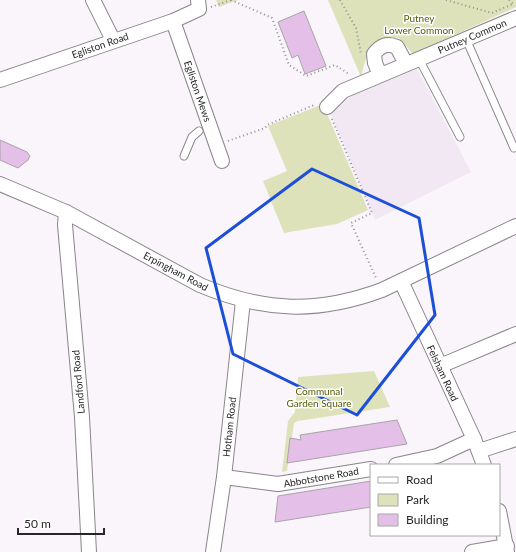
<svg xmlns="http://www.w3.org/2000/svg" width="516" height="552" viewBox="0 0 516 552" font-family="Lato,sans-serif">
<rect width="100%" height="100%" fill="#f9f5fa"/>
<path fill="#f1e8f3" d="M417,69L471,172L375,220L331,114L353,95Z"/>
<g fill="#dde2bb">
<path d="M216,0H238L219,7Z"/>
<path d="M328,0H516V7L413,54L399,38C368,34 368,53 361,77Z"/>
<path d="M323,104L368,210L337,224L284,233L263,181L287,171L268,126Z"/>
<path d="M374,371L390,407L298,421L294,423L287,471L282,472L288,421L295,412L298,377Z"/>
</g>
<g fill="#e4bfe7" stroke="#a9a4a9">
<path d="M304,11L326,66L305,74L298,55L292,58L278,22Z"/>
<path d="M0,140L27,152L30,156L28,160L18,168L0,160Z"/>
<path d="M397,420L407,444L287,463L290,438L301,440L300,435Z"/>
<path d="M371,481V507L275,522L278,496Z"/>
</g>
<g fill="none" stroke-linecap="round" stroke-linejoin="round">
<defs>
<g id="lane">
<path d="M466,39L514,148"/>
<path d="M419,59L460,137"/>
<path d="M184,156L192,137L199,131"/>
</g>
<g id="street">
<path d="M93,0L113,40"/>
<path d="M173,21L222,161"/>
<path d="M380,75L375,63L374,54C381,45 387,43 397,47L406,64"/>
<path d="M0,80L173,21L199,9L198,0"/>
<path d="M327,107L343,91L516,18"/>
<path d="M0,184L66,212L200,285C264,312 317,314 382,290L516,226"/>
<path d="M66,212L65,225L82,417L89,552"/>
<path d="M401,281L474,439L484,465"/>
<path d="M440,366L516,334"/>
<path d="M479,451L516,439"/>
<path d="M396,465L437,456L474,439"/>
<path d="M224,477L278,484L371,469"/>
<path d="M499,511L507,552"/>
<path d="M213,552L224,477L243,301"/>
<path d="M472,552L507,546"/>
</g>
</defs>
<use href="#lane" stroke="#89858a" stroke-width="9"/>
<use href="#street" stroke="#89858a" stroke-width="16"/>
<g stroke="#939094" stroke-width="2" stroke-dasharray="1 3" stroke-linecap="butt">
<path d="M231,0L272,18L289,65L306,76L335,65L349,74"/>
<path d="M340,0L356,28L361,54"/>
<path d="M446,0L492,13L513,4"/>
<path d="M509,0L513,4"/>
<path d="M211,7L231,0"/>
<path d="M332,119L372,213L351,223L376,278"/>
<path d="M228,141L265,128L267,125L314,105"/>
</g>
<use href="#lane" stroke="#fff" stroke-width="7"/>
<use href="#street" stroke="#fff" stroke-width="14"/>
</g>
<path fill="none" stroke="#1d4ed8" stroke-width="3" stroke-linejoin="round" d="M312,169L419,218L435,315L357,415L233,354L206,248Z"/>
<g text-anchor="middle" stroke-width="3" stroke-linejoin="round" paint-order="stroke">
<g font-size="10" fill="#565a06" stroke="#fff">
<text x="419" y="22">Putney<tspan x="419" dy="12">Lower Common</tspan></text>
<text x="319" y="395">Communal<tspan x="319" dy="12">Garden Square</tspan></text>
</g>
<g font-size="10" fill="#272628" stroke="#fff">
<text transform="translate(472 36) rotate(-23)" y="4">Putney Common</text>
<text transform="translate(100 45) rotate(-19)" y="4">Egliston Road</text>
<text transform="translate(198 91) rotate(71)" y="4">Egliston Mews</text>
<text transform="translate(176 271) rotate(28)" y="4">Erpingham Road</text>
<text transform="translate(443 373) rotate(65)" y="4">Felsham Road</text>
<text transform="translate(78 382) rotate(-95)" y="4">Landford Road</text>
<text transform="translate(229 427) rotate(-84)" y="4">Hotham Road</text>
<text transform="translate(321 477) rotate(-10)" y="4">Abbotstone Road</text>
</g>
</g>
<rect x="370" y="464" width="130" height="72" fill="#ffffff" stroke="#a9a8a9"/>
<rect x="378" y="477" width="20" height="6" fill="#ffffff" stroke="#a9a8a9"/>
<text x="406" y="484" font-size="12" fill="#272628">Road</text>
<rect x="378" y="494" width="20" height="12" fill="#dde2bb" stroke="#a9a8a9"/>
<text x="406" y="504" font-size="12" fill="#272628">Park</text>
<rect x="378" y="514" width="20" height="12" fill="#e4bfe7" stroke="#a9a8a9"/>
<text x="406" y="524" font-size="12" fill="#272628">Building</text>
<path d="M18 528v6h86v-6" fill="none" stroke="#272628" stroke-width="2"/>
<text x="24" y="528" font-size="12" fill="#272628" stroke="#ffffff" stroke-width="3" paint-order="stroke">50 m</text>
</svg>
